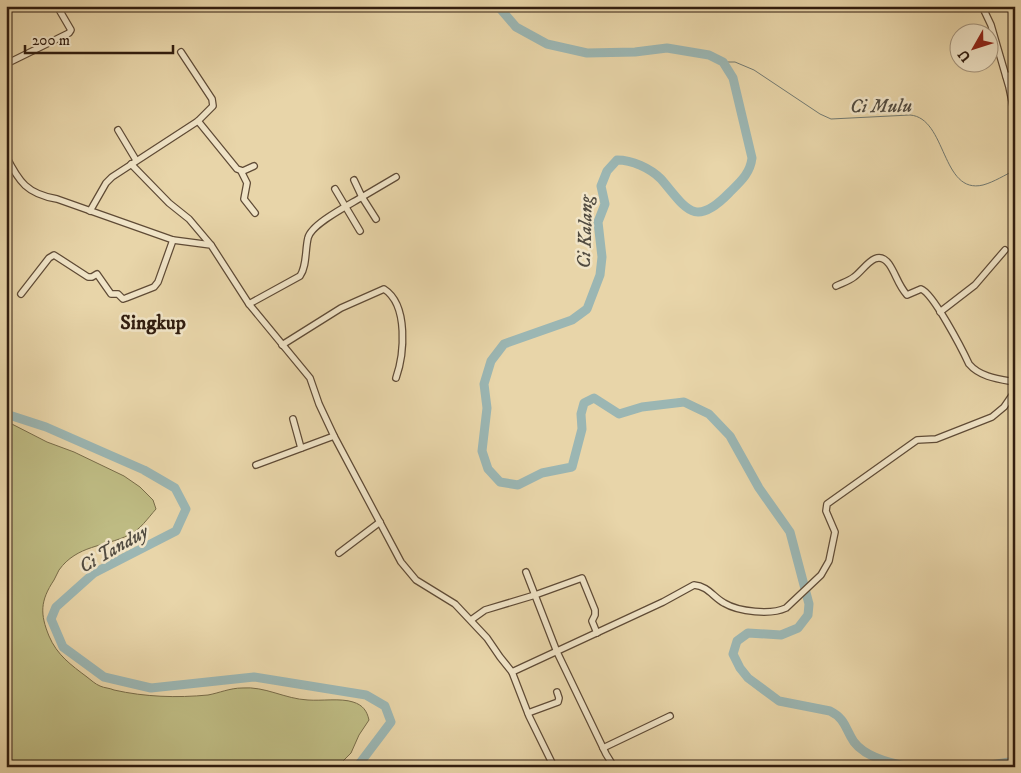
<svg xmlns="http://www.w3.org/2000/svg" width="1021" height="773" viewBox="0 0 1021 773" font-family="'IM FELL DW Pica',serif">
<rect width="100%" height="100%" fill="#e8d5a9"/>
<filter id="stains"><feTurbulence type="fractalNoise" baseFrequency=".004" numOctaves="4"/><feColorMatrix values="0 0 0 0 .2 0 0 0 0 .09 0 0 0 0 .02 0 0 0 .5 -.17"/></filter>
<radialGradient id="worn" r=".72"><stop offset=".6" stop-color="#630" stop-opacity="0"/><stop offset="1" stop-color="#630" stop-opacity=".3"/></radialGradient>
<path fill="#bebb83" stroke="#786c49" d="M6,421L47,442L74,452L124,476L140,487L153,500L156,509C148,518 140,530 129,535C104,547 77,545 59,570C57,573 56,577 54,580C40,601 40,614 49,636C57,655 71,665 87,677C91,680 95,684 100,686C104,688 110,688 114,690C145,697 177,698 208,695C219,693 230,688 242,688C265,686 285,699 308,700C321,701 341,698 353,702C363,705 367,711 369,720L359,735L351,753L337,767H6Z"/>
<g fill="none" stroke-linecap="round" stroke-linejoin="round">
<path stroke="#717971" stroke-width="1" d="M723,62H735L754,70L820,114L831,119L910,115C947,118 941,195 983,185C994,182 1005,175 1015,170"/>
<g stroke="#9bb6b3" stroke-width="9">
<path d="M498,6L516,27L547,44L587,53L635,52L667,48L709,55L723,62L733,78L752,158C750,174 740,182 729,193C694,229 686,208 661,179C650,168 632,160 617,160L607,171L601,186L605,204L598,222L602,257L600,275L587,309L572,320L504,344L491,361L484,384L487,408L482,451L488,469L500,482L518,485L542,473L572,467L582,429L581,414L584,403L594,398L619,414L642,407L684,402L709,414L730,436L759,488L790,532L809,604L808,615L798,628L781,635L748,633L737,641L733,654L740,668L748,678L779,701L830,711C846,719 845,729 854,742C866,758 893,764 911,767"/>
<path d="M6,414L46,427L144,470L175,488L186,509L176,531L94,573L56,607L51,619L63,647L104,677L151,688L254,677L366,695L385,706L391,722L357,767"/>
<path d="M979,767L1015,761"/>
</g>
<defs>
<g id="minor">
<path d="M982,6L991,25L1009,87L1015,116"/>
<path d="M6,64L69,33L71,30L57,6"/>
<path d="M1006,76L1015,74"/>
<path d="M198,121L237,169L243,171L254,166"/>
<path d="M118,130L136,160"/>
<path d="M6,156C19,182 27,194 57,199L173,240L211,245L249,304L310,378L319,404L334,436L401,562L416,580L455,604L487,638L500,657L512,672L529,716L554,767"/>
<path d="M131,164L169,203L189,219L211,245"/>
<path d="M241,171L247,183L244,199L255,213"/>
<path d="M354,180L362,197L396,177"/>
<path d="M335,189L360,231"/>
<path d="M90,211L106,183L112,177L198,121L213,106L212,99L181,52"/>
<path d="M836,286C842,283 849,281 854,277C864,270 876,247 889,264C896,274 898,285 907,295L921,289C933,293 962,349 969,364C980,377 998,379 1015,382"/>
<path d="M21,294L49,258L54,255L88,277H92L97,274L111,294H118L123,299L126,298L154,287L158,282L173,240"/>
<path d="M249,304L300,276C307,266 305,250 308,238C311,224 349,205 362,197L376,219"/>
<path d="M940,312L975,285L1005,250"/>
<path d="M282,345L341,308L384,289C409,305 404,355 396,378"/>
<path d="M293,419L301,448"/>
<path d="M256,465L334,436"/>
<path d="M339,553L380,522"/>
<path d="M526,572L557,652L606,754L614,767"/>
<path d="M471,620L485,610L535,595L582,578L595,610V615L592,621L597,633"/>
<path d="M512,672L663,602L694,585C708,586 713,597 724,603C739,612 771,615 786,608L821,575L829,561L835,532L826,511L827,504L917,440L936,439L992,417L1004,407L1015,391"/>
<path d="M528,713L558,702L559,698L557,692"/>
<path d="M603,748L670,716"/>
</g>
</defs>
<use href="#minor" stroke="#5f4b36" stroke-width="8"/>
<use href="#minor" stroke="#f0e4c7" stroke-width="5.5"/>
</g>
<g text-anchor="middle" stroke-width="5" stroke-linejoin="round" paint-order="stroke">
<g font-size="19" font-style="italic" fill="#514b40" stroke="#f0e4c7">
<text transform="translate(881 105) rotate(-1)" y="7">Ci Mulu</text>
<text transform="translate(584 232) rotate(-88)" y="7">Ci Kalang</text>
<text transform="translate(113 548) rotate(-30)" y="7">Ci Tanduy</text>
</g>
<g font-size="20" font-weight="bold" fill="#311d0f" stroke="#f0e4c7">
<text x="153" y="329">Singkup</text>
</g>
</g>
<rect width="1021" height="773" fill="none" stroke="#e8d5a9" stroke-width="25"/>
<rect x="8" y="8" width="1006" height="758" fill="none" stroke="#311d0f" stroke-width="2.5"/>
<rect x="12" y="12" width="996" height="748" fill="none" stroke="#311d0f"/>
<g transform="translate(974 48) rotate(231)"><circle r="24" fill="#f0e4c7" stroke="#a4947d"/>
<path d="M0-4L9 19L0 12L-9 19Z" fill="#8f2418"/>
<text y="-8" font-size="14" font-weight="bold" text-anchor="middle" fill="#311d0f">U</text>
</g>
<path d="M25 45v8h148v-8" fill="none" stroke="#311d0f" stroke-width="2.5"/>
<text x="32" y="45" font-size="15" fill="#311d0f" stroke="#f0e4c7" stroke-width="4" paint-order="stroke">200 m</text>
<rect width="100%" height="100%" filter="url(#stains)"/>
<rect width="100%" height="100%" fill="url(#worn)"/>
</svg>
